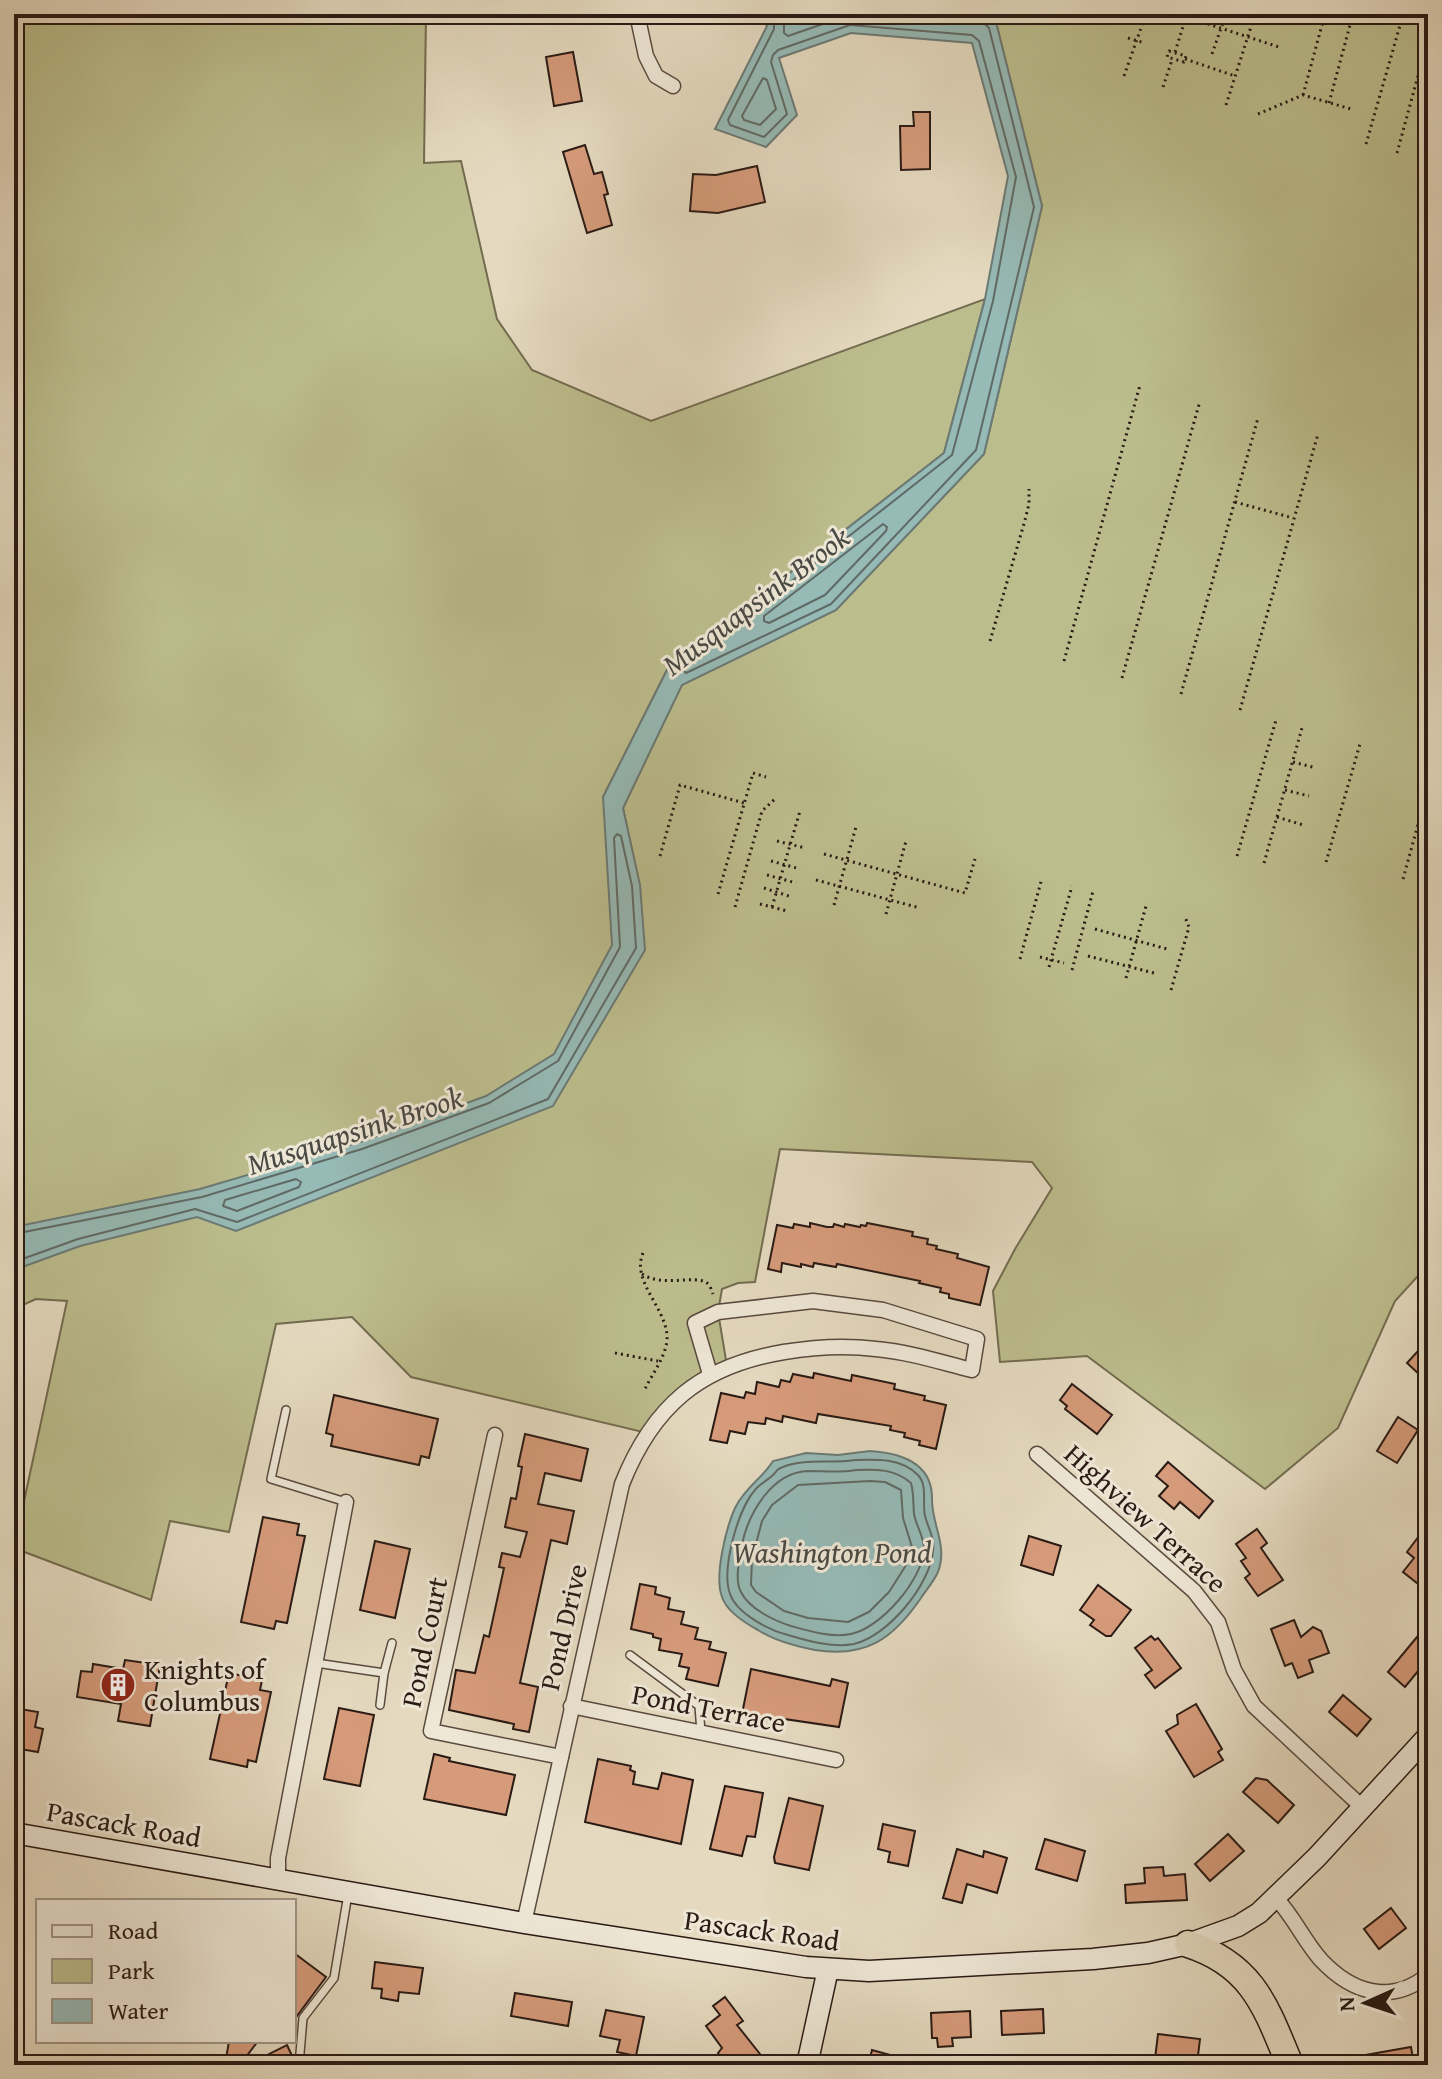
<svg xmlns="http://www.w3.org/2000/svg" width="1442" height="2079" viewBox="0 0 1442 2079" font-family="'Gentium Book Plus',serif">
<rect width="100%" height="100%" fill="#e5dac0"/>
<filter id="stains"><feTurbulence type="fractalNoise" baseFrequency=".0025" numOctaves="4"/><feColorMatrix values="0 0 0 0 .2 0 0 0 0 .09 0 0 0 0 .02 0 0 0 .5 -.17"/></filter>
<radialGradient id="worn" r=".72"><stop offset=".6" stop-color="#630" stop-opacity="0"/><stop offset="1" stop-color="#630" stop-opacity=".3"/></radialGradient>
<path fill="#bcbd8d" stroke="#736c50" stroke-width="2" d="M14,14H426L424,163L461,161L497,319L532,370L651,421L985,299L944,453L668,668L603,797L638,879L623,808L682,684L836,610L984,454L1042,206L996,22L984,14H1428V1265L1395,1301L1338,1428L1265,1489L1087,1356L1000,1362L993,1291L1015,1249L1052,1188L1032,1162L780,1149L755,1282L738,1283L722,1289L718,1312L727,1366L647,1433L411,1377L352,1317L276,1324L229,1532L170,1521L151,1600L14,1548L67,1301L36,1299L14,1309Z"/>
<g fill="#96bab6" stroke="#6b7a75" stroke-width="2">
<path d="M757,14H984L996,22L1042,206L984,454L836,610L682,685L623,808L640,885L645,950L553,1106L236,1231L197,1217L80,1246L14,1270V1227L200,1189L360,1142L486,1096L554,1054L612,945L603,797L668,668L944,453L985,299L1008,176L972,43L851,33L779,58L797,115L766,147L715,129L767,26Z"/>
<path d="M870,1451C901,1453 933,1463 932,1500C932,1525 948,1546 938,1572C934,1581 927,1589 921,1598C893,1639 866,1658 815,1650C794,1646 775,1641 758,1630C745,1623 727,1612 722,1597C714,1576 726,1528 735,1508C746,1486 762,1479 773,1461L806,1453L838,1455Z"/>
</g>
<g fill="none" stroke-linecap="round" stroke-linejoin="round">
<g stroke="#606a65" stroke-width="2">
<path d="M768,14L774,22V29L728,120L730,125L764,137L787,114L771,62L773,55L778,50L850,25L972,35L979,41L1016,177L993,301L952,455L684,666L683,670L686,673L831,604L976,450L1034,207L989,28L982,21L981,14"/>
<path d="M781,14L784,23V33L788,36L849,15L967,24L971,22V14"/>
<path d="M763,78L767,80L776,109L760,125L744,120L742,116Z"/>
<path d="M883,524L887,527L886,531L825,595L769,623L764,621V616Z"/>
<path d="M296,1179L301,1182L299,1187L237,1211L223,1206L225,1200Z"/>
<path d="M14,1234L202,1197L362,1149L489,1103L558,1061L620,947L614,838L617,834L621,836L632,886L636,948L548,1099L237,1222L195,1209L78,1239L14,1262"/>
<path d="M855,1460C877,1459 901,1458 918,1475C928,1486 922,1503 925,1516C928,1528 935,1538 933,1551C930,1585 888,1636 854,1644C833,1648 808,1641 788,1635C769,1630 737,1614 730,1594C721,1569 738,1509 755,1490C760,1484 768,1480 774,1474C779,1469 775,1470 783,1467C805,1458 831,1464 855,1460Z"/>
<path d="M856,1470C877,1469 895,1469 911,1483C914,1494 913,1503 914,1514C916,1526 924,1536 924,1549C923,1579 881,1628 851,1634C832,1638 809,1631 791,1626C775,1621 749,1609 741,1592C734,1580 740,1557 742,1544C749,1512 772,1473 807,1471C824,1471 839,1473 856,1470Z"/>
<path d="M870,1481L885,1482L901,1490L903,1518L912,1547L910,1559L889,1592L869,1612L848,1622L808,1618L784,1611L756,1592L751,1585L752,1559L762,1521L772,1505L798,1485Z"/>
</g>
</g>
<g fill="#d69b7b" stroke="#2a1a14" stroke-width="2">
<path d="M573,52L582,101L554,106L546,57Z"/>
<path d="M913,112H930V169L901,170L900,126H914Z"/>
<path d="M585,145L594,174L602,172L608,194L604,195L612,225L587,233L563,152Z"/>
<path d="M757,166L765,202L718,213L690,211L693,174L716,175Z"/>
<path d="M810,1223L827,1227H833L834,1224L844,1227L845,1224L860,1227L861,1225L866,1226L867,1223L913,1232L912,1236L928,1239L927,1244L937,1246L936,1249L958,1254L957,1258L989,1267L980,1305L949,1298V1294L940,1292L941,1288L919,1283L920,1281L837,1264L836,1267L814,1263L813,1267L801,1264V1267L782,1263L781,1272L768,1269L777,1225L793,1228L794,1224L810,1227Z"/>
<path d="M1428,1340V1368L1421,1376L1407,1363Z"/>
<path d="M814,1373L851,1381L852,1375L895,1384L894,1389L925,1396L924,1400L946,1405L936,1449L919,1445L920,1441L904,1437L905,1433L890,1430L891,1426L818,1414L816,1423L783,1416L782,1422L766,1418L765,1424L748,1422L745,1434L730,1431L727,1443L710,1440L721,1393L744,1398L746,1392L755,1394L757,1382L779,1387L781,1380L790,1382L793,1374L813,1378Z"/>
<path d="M1072,1384L1112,1415L1097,1434L1065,1409L1067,1406L1060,1400Z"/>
<path d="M334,1395L438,1419L429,1458L421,1456L419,1465L331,1446L333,1435L326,1433Z"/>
<path d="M1398,1417L1418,1430L1397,1463L1377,1451Z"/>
<path d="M525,1434L588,1449L581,1481L545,1473L538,1504L574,1511L567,1544L551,1540L520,1683L538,1687L529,1732L513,1729L514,1724L449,1710L456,1670L475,1673L484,1635L489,1637L504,1568L499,1567L502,1553L520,1557L527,1532L505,1527L511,1498L516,1499L522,1467L518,1466Z"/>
<path d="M1168,1462L1213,1501L1199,1518L1180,1502L1174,1509L1159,1496L1168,1486L1156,1476Z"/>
<path d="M263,1517L299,1524L297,1535L305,1536L287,1623L276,1621L274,1629L241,1622Z"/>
<path d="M1428,1524V1569L1417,1583L1403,1572L1414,1558L1407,1552Z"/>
<path d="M1257,1529L1267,1543L1261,1548L1283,1580L1258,1596L1245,1578L1250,1574L1241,1561L1246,1558L1236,1544Z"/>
<path d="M1029,1536L1061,1546L1053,1575L1021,1565Z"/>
<path d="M375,1541L410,1549L395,1618L360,1610Z"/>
<path d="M640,1584L656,1587L655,1594L670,1598L668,1609L684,1612L681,1624L698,1628L695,1639L711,1642L709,1649L726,1653L718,1686L686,1679L689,1668L679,1666L682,1654L659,1650L661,1639L653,1637V1634L631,1629Z"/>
<path d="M1098,1585L1131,1610L1111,1636H1106L1090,1625L1094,1620L1080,1610Z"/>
<path d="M1294,1620L1301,1637L1313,1627L1321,1631L1329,1653L1309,1660L1313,1672L1298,1678L1292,1663L1285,1666L1271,1629Z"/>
<path d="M1151,1636L1155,1640L1158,1638L1181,1668L1155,1688L1145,1675L1152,1670L1135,1648Z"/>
<path d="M1417,1637L1428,1646V1659L1405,1687L1388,1672Z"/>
<path d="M125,1660L160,1665L150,1726L118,1721L121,1704L77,1697L81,1671L92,1672L93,1664L123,1669Z"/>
<path d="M751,1669L830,1686L832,1679L848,1683L839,1727L784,1719L783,1724L742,1714Z"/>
<path d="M229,1673L262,1680L260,1690L271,1692L256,1762L248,1760L247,1767L210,1759Z"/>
<path d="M1343,1695L1371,1719L1357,1736L1329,1712Z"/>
<path d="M1196,1704L1222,1749L1218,1752L1223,1760L1194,1777L1166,1731L1178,1724L1177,1715Z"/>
<path d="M14,1708L38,1712L35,1727L43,1729L38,1752L14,1748Z"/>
<path d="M339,1708L374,1715L360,1786L324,1779Z"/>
<path d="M434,1754L450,1758L449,1761L515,1775L506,1815L424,1799Z"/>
<path d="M598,1759L631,1766L630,1770L635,1772L633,1784L658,1789L662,1773L693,1780L681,1844L585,1822Z"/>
<path d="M1256,1778L1267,1780L1294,1805L1278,1823L1243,1792Z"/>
<path d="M725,1786L763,1793L755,1837L747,1836L742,1856L710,1849Z"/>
<path d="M789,1798L823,1806L809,1870L775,1863L774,1857Z"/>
<path d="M883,1824L915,1831L908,1866L888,1862L890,1852L878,1849Z"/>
<path d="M1228,1834L1244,1851L1210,1881L1195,1864Z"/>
<path d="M1045,1839L1085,1851L1077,1881L1036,1869Z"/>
<path d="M957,1849L983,1857L984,1851L1007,1858L997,1893L967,1884L962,1903L943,1898Z"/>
<path d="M1163,1867L1164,1876L1185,1874L1187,1900L1126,1903L1125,1885L1145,1883L1144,1868Z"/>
<path d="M1391,1908L1406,1928L1379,1949L1364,1929Z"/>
<path d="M294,1953L326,1977L294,2020Z"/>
<path d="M375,1962L423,1968L419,1994L399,1992L398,2001L381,1998L382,1989L372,1988Z"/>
<path d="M515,1993L572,2002L568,2026L511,2016Z"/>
<path d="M725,1997L743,2021L737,2025L760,2054L746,2065H727L718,2053L722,2048L706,2026L720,2015L713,2006Z"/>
<path d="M1043,2009L1044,2033L1002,2035L1001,2011Z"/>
<path d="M606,2010L644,2017L636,2056L617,2052L620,2040L600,2036Z"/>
<path d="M970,2011L971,2037L952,2038L953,2046L938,2047L937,2038H932L931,2013Z"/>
<path d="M1158,2034L1200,2039L1197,2064L1155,2059Z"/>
<path d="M229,2041H258L240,2065H225Z"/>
<path d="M287,2045L293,2058V2065H247Z"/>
<path d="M1411,2047L1414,2065H1349L1348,2058Z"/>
<path d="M872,2050L912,2061L911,2065H868Z"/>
</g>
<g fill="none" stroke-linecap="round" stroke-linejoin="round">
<defs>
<g id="lane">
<path d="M286,1410L271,1479L346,1502"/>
<path d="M630,1655L699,1706L701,1732"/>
<path d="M316,1663L384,1673L380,1705"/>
<path d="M384,1673L392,1643"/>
<path d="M299,2065L303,2018L334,1978L348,1894"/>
</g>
<g id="street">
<path d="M637,14L646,56L656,76L673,86"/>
<path d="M495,1435L431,1731L561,1757"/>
<path d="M1037,1454L1194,1591L1218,1622L1234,1670L1254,1706L1362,1807"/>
<path d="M571,1706L836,1760"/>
<path d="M278,1879V1858L346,1502"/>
<path d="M1276,1898C1294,1917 1304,1941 1321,1960C1352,1993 1391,2005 1428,1975"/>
<path d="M524,1923L622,1484C653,1406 700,1366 784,1352C814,1347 845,1345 876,1349C909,1352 940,1362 972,1370L977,1339L883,1310L813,1301L718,1312L695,1323L710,1374"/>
</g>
<g id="secondary">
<path d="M14,1833L524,1923L806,1967L869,1971L1093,1959L1148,1953L1188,1944L1238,1926L1259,1913L1317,1857L1428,1736"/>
<path d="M807,2065L828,1969"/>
</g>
<path id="highway" d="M1188,1944C1253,1965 1266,2007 1290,2065"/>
</defs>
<use href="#lane" stroke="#594a3f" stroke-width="10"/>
<use href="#street" stroke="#594a3f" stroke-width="17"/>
<use href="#secondary" stroke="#2a1a14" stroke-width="23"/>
<use href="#highway" stroke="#2a1a14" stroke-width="29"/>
<g stroke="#2a1a14" stroke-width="3" stroke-dasharray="2 4" stroke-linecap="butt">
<path d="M1142,14L1153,18"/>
<path d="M1202,22L1279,47"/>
<path d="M1128,38L1145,43"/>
<path d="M1169,51L1186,56L1184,62L1167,57Z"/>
<path d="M1175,52L1187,14"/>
<path d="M1212,54L1226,14"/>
<path d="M1185,59L1235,76"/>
<path d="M1124,76L1146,14"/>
<path d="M1163,87L1172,60"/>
<path d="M1303,95L1325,14"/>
<path d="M1329,103L1353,14"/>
<path d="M1226,105L1255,14"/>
<path d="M1258,114L1303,95L1351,109"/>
<path d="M1366,144L1401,22"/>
<path d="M1397,153L1428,39"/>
<path d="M1235,502L1293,518"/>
<path d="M990,641L1025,520L1029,504V489"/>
<path d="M1064,661L1140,385"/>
<path d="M1122,678L1200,401"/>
<path d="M1181,694L1258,418"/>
<path d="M1240,710L1318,434"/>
<path d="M1293,762L1316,768"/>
<path d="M1285,790L1309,796"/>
<path d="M1277,817L1303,825"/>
<path d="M777,841L805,848"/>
<path d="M824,854L965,893L975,859"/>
<path d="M660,856L680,785L744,803"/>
<path d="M1237,856L1276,720"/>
<path d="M771,861L800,869"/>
<path d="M1326,862L1360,744"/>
<path d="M1264,863L1302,728"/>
<path d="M767,875L796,883"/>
<path d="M1403,879L1428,788"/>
<path d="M816,880L920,908"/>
<path d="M764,888L792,897"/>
<path d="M718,894L753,773L766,777"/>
<path d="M760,904L787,911"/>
<path d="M834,905L856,827"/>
<path d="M735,907L762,811L776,798"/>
<path d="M772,907L800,811"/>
<path d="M886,914L906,841"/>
<path d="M1095,929L1167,949"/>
<path d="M1088,956L1154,973"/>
<path d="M1040,957L1064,963"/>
<path d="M1020,959L1042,878"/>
<path d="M1049,967L1072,886"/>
<path d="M1072,970L1093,891"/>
<path d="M1126,978L1146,906"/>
<path d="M1171,990L1189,927L1185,917"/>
<path d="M643,1253C631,1281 666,1308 667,1336C668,1354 652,1374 645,1389"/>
<path d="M642,1274C664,1288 695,1274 707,1283C710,1285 712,1291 713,1294"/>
<path d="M615,1353L658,1361"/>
</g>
<use href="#lane" stroke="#eee7d6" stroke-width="7"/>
<use href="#street" stroke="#eee7d6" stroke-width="14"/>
<use href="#secondary" stroke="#eee7d6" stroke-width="20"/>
<use href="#highway" stroke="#e5dac0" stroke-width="26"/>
</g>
<defs>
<symbol id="building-disc" viewBox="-11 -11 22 22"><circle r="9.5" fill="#8f2418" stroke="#eee7d6"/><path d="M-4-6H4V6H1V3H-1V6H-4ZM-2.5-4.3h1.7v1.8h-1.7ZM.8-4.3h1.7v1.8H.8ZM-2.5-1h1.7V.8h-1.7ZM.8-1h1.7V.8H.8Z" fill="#fff"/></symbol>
</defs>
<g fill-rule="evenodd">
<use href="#building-disc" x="98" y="1665" width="40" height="40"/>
</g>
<g text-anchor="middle" stroke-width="6" stroke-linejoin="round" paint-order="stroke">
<g font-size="28" fill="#2a1a14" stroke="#eee7d6">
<text transform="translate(1146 1518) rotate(42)" y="10">Highview Terrace</text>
<text transform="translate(563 1627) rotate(-77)" y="10">Pond Drive</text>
<text transform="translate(424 1642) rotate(-78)" y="10">Pond Court</text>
<text transform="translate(709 1708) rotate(11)" y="10">Pond Terrace</text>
<text transform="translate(124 1824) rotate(10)" y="10">Pascack Road</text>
<text transform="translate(762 1930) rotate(8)" y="10">Pascack Road</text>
</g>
<g font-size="28" fill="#2a1a14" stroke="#eee7d6" text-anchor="start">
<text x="144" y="1679">Knights of<tspan x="144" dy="32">Columbus</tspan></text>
</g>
<g font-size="30" font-style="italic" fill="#4a4a45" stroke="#eee7d6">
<text transform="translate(756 601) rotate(-37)" y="10">Musquapsink Brook</text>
<text transform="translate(355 1131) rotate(-18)" y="10">Musquapsink Brook</text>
<text x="832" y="1563">Washington Pond</text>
</g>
</g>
<rect width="1442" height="2079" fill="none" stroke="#e5dac0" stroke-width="48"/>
<rect x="16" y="16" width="1410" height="2047" fill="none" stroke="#2a1a14" stroke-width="4"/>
<rect x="24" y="24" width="1394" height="2031" fill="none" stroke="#2a1a14" stroke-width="2"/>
<rect x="36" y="1899" width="260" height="144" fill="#eee7d6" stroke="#a09588" stroke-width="2"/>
<rect x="52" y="1925" width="40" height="12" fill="#eee7d6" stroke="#a09588" stroke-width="2"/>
<text x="108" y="1939" font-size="24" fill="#2a1a14">Road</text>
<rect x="52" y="1959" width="40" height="24" fill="#bcbd8d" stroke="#a09588" stroke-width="2"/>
<text x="108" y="1979" font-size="24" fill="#2a1a14">Park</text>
<rect x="52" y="1999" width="40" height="24" fill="#96bab6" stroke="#a09588" stroke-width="2"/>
<text x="108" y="2019" font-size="24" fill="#2a1a14">Water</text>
<g transform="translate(1366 2003) rotate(267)" stroke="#eee7d6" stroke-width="6" paint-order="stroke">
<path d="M0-6L14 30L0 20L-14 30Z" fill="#2a1a14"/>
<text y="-12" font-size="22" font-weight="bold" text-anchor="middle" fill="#2a1a14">N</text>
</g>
<rect width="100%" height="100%" filter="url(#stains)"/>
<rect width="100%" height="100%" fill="url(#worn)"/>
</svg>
